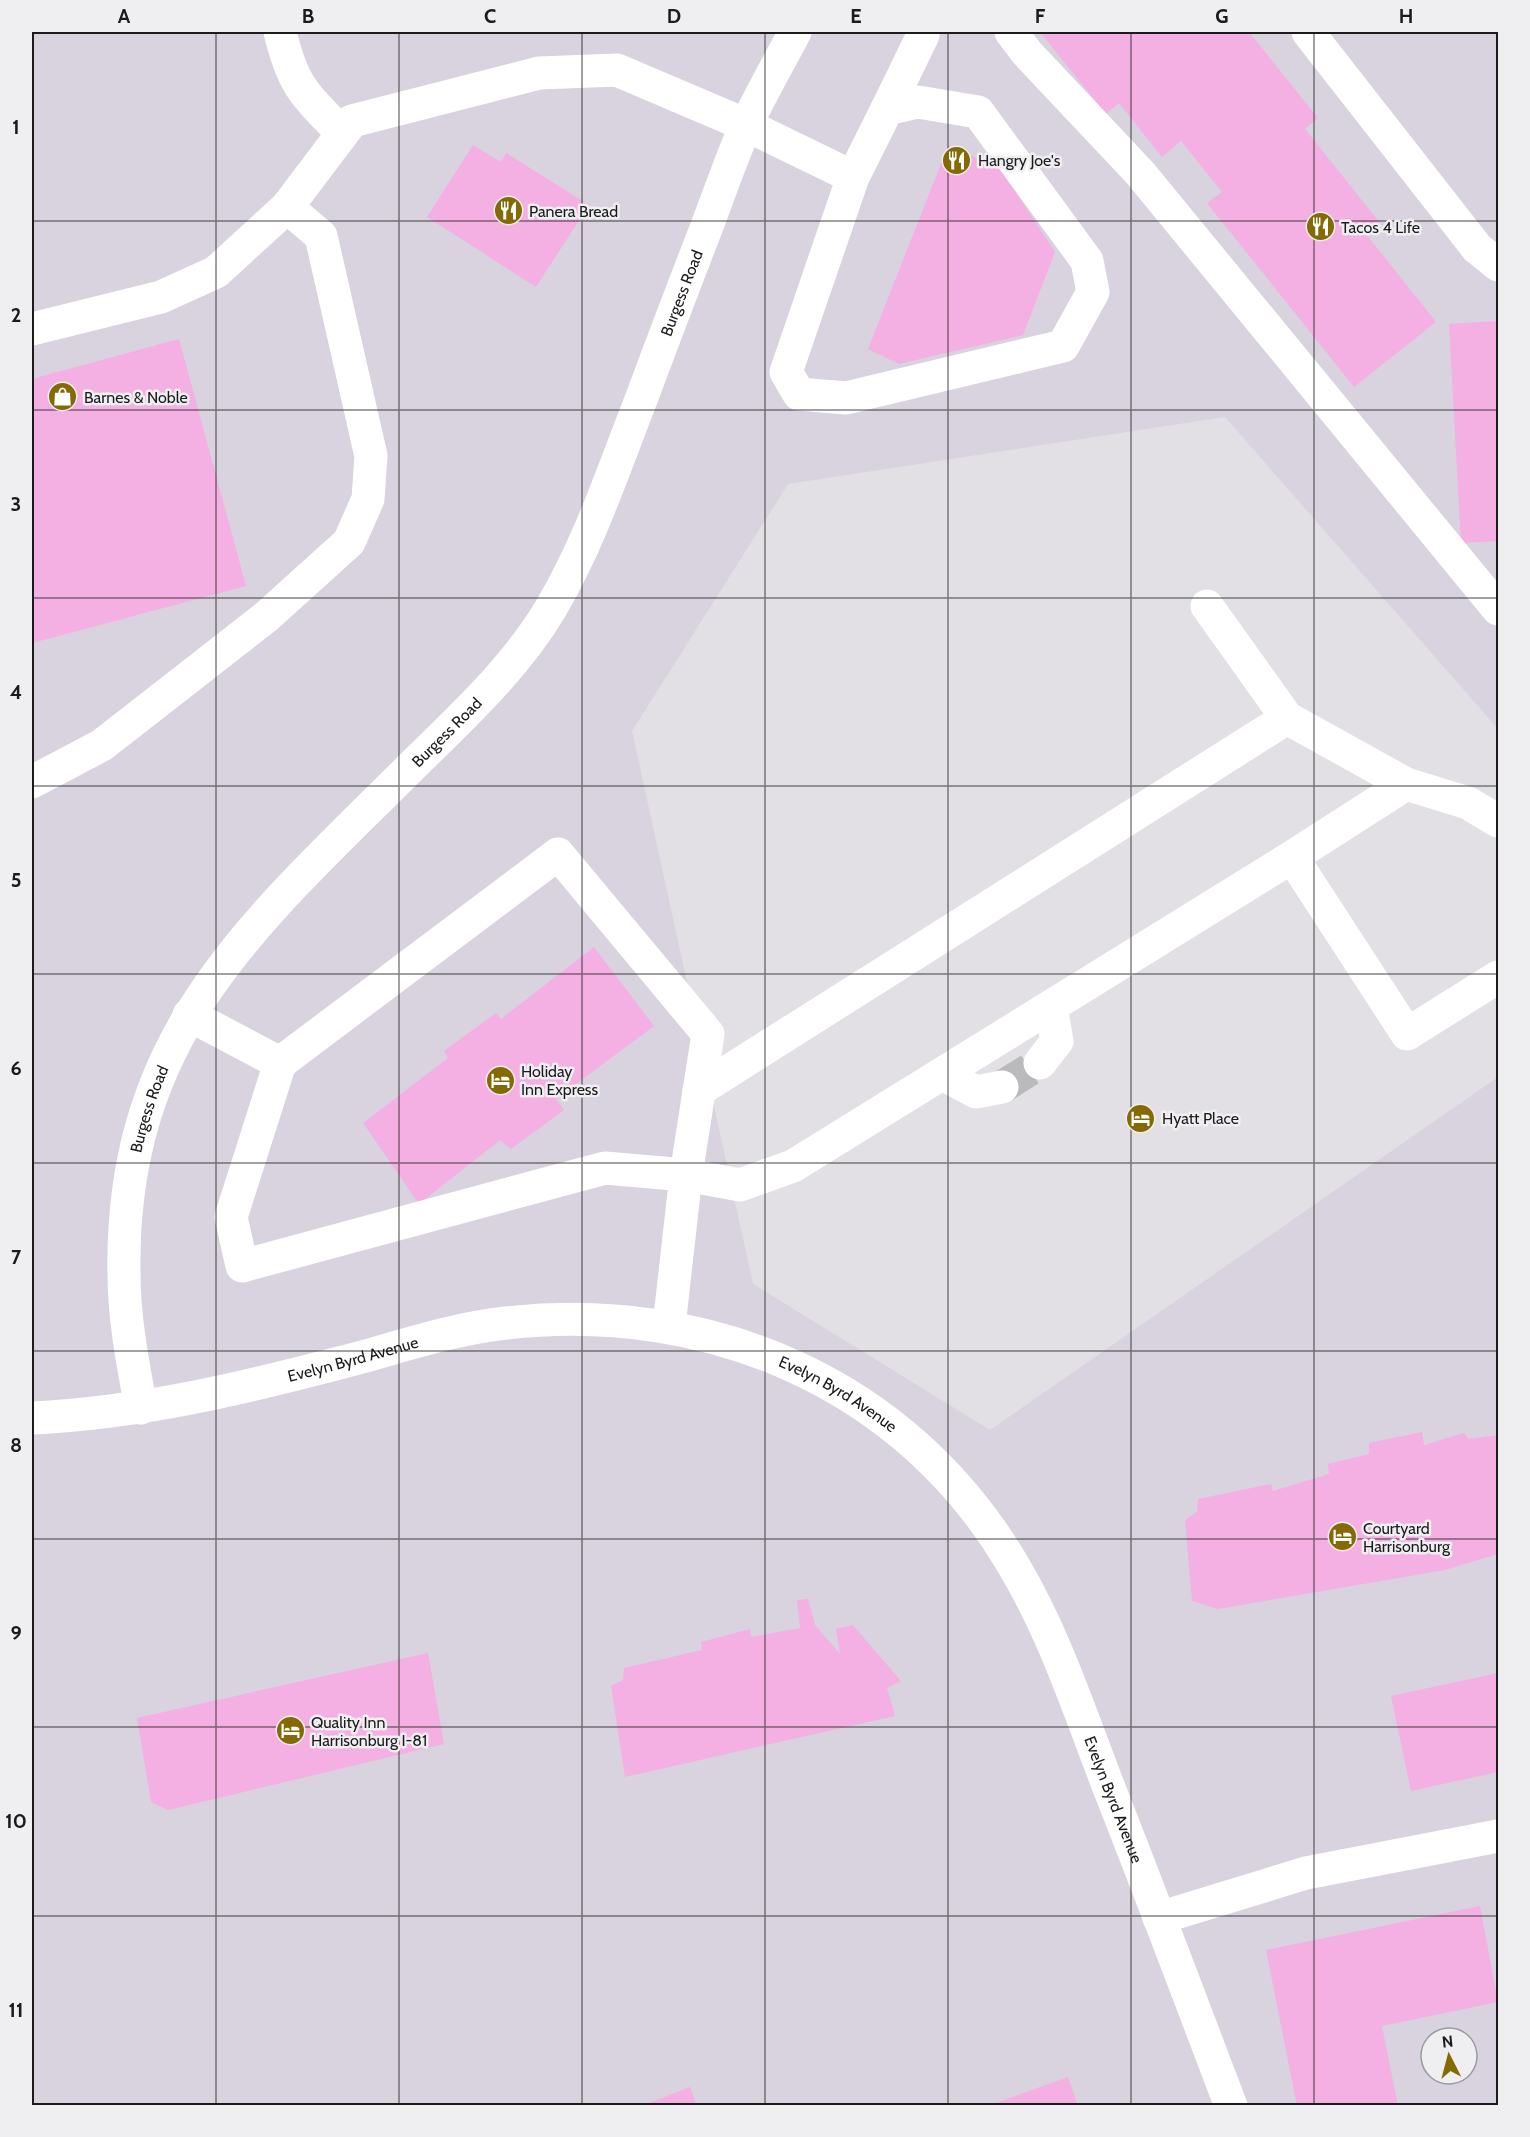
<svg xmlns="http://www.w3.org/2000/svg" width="1530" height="2137" viewBox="0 0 1530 2137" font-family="Cabin,sans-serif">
<rect width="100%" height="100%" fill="#e2e0e4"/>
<path fill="#d8d3de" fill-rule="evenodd" d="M32,32H1498V729L1225,417L788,484L632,731L753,1284L990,1430L1498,1077V2105L32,2106ZM1431,2038H1467V2074H1431Z"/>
<g fill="#f4afe3">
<path d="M1040,32H1249L1318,118L1305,129L1380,223L1366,234L1436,322L1354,387L1207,203L1222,192L1181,141L1162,157L1119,103L1106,114Z"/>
<path d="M473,145L501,162L506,153L589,205L536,287L427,217Z"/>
<path d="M948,146L1000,168L1055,252L1023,335L899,364L868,349Z"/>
<path d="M1498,321V541L1461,543L1449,324Z"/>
<path d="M179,339L246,586L32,643V379Z"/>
<path d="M594,947L654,1026L556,1099L564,1110L511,1149L500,1140L419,1204L363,1123L448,1058L444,1051L496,1013L501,1019Z"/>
<path d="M1422,1432L1424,1445L1464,1433L1469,1439L1498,1435V1554L1445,1570L1218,1609L1192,1601L1185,1520L1197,1512L1198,1499L1271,1484L1273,1491L1329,1474L1328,1464L1369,1454V1443Z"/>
<path d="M808,1599L815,1625L840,1654L836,1629L853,1625L901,1681L887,1688L895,1716L625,1777L611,1686L623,1680L624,1668L702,1650L701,1642L750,1629L751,1637L800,1628L797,1600Z"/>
<path d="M428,1653L444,1744L168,1810L151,1802L137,1718Z"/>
<path d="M1498,1673V1772L1411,1791L1391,1696Z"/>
<path d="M1480,1906L1498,2002L1382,2026L1398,2106H1297L1266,1950Z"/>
<path d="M1068,2077L1078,2106H997L996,2103Z"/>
<path d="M690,2087L697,2106H644V2105Z"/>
</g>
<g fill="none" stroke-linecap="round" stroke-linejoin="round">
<path stroke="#bab9bc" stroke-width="33" stroke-dasharray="33 16" stroke-linecap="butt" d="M1002,1087L1040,1063"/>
<g stroke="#fff" stroke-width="33">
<path d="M280,32C293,86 304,94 342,133"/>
<path d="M1011,32L1027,53L1140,173L1498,609"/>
<path d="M1308,32L1477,248L1498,265"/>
<path d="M887,109L923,35"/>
<path d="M32,329L161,297L216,272L287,207L352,121L539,73L617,70L746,125L853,177L786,372L799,394L846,398L1063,346L1093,292L1087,261L978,112L918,102L887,109L853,177"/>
<path d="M1207,606L1287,718L1406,784L1468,803L1498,821"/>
<path d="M32,782L102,745L266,617L349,542L368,499L371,456L321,236L287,207"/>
<path d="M1292,857L1406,784"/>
<path d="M189,1015L280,1063"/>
<path d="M1040,1063L1057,1041L1051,1007"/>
<path d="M942,1074L976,1092L1002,1087"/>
<path d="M699,1090L1287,718"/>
<path d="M669,1326L686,1175L605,1168L242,1266L231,1217L280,1063L558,854L708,1034L686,1175L740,1185L793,1166L1292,857L1407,1034L1498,977"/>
<path id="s1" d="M141,1408C133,1364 124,1319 124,1274C120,1037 249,928 404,774C456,722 513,672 551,608C590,542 614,468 642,397C663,340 685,283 707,226C720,192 732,156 747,123C762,92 779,62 795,32"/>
<path id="s2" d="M32,1418C139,1413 240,1389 343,1362C397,1348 451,1329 506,1323C710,1300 906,1384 1012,1563C1055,1634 1081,1716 1111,1793C1152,1897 1191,2001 1231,2106"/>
<path d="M1159,1918L1306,1873L1498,1836"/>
</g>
</g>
<path fill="none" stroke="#1b1b1c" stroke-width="1.5" stroke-opacity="0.55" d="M216,32V2106M399,32V2106M582,32V2106M765,32V2106M948,32V2106M1131,32V2106M1314,32V2106M32,221H1498M32,410H1498M32,598H1498M32,786H1498M32,974H1498M32,1163H1498M32,1351H1498M32,1539H1498M32,1727H1498M32,1916H1498"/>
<defs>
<symbol id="restaurant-disc" viewBox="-11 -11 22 22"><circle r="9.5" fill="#856903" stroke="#efeef1"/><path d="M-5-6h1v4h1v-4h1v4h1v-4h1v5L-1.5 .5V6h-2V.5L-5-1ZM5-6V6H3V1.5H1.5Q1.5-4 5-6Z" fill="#fff"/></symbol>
<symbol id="shop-disc" viewBox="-11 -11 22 22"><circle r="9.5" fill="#856903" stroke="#efeef1"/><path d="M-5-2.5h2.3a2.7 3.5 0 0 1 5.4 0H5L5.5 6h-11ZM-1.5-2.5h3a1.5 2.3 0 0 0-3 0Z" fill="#fff"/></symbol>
<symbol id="hotel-disc" viewBox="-11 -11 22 22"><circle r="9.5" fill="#856903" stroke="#efeef1"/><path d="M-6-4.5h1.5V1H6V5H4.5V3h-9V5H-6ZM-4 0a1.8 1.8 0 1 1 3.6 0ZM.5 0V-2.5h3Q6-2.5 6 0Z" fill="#fff"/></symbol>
</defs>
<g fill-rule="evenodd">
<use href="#restaurant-disc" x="940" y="144" width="33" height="33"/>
<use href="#restaurant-disc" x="492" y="194" width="33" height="33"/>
<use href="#restaurant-disc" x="1304" y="210" width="33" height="33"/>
<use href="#shop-disc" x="46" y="380" width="33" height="33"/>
<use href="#hotel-disc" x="484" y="1064" width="33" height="33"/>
<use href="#hotel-disc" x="1124" y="1102" width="33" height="33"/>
<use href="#hotel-disc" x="1326" y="1520" width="33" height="33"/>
<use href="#hotel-disc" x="274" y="1714" width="33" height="33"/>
</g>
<g text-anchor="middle" stroke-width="5" stroke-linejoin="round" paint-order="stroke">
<g font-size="16" fill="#1b1b1c" stroke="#efeef1" text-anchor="start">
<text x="978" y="166">Hangry Joe's</text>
<text x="529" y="217">Panera Bread</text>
<text x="1341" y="233">Tacos 4 Life</text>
<text x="84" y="403">Barnes &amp; Noble</text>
<text x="521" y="1077">Holiday<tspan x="521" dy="18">Inn Express</tspan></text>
<text x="1162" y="1124">Hyatt Place</text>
<text x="1363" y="1534">Courtyard<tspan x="1363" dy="18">Harrisonburg</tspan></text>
<text x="311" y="1728">Quality Inn<tspan x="311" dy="18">Harrisonburg I-81</tspan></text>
</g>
<g font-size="16" fill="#1b1b1c" stroke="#efeef1">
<text dy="6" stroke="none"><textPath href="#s1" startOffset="1293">Burgess Road</textPath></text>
<text dy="6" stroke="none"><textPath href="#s1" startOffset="789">Burgess Road</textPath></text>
<text dy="6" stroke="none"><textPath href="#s1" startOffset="303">Burgess Road</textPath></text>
<text dy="6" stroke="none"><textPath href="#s2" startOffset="327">Evelyn Byrd Avenue</textPath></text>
<text dy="6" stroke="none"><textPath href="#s2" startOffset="831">Evelyn Byrd Avenue</textPath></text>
<text dy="6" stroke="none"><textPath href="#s2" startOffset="1335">Evelyn Byrd Avenue</textPath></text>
</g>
</g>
<rect width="1530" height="2137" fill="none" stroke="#efeef1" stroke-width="66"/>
<g transform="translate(1449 2056) rotate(354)"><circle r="28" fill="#efeef1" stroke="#9a9a9c" stroke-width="1.5"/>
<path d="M0-4.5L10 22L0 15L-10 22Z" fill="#856903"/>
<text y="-9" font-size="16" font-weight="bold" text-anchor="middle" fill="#1b1b1c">N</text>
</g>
<rect x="33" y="33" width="1464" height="2071" fill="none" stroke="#1b1b1c" stroke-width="2"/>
<g font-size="20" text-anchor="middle" font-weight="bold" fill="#1b1b1c">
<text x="124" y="23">A</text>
<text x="308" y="23">B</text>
<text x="490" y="23">C</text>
<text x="674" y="23">D</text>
<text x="856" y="23">E</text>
<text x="1040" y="23">F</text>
<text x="1222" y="23">G</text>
<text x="1406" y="23">H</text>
<text x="16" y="134">1</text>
<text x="16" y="322">2</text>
<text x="16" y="511">3</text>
<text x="16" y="699">4</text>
<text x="16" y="887">5</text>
<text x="16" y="1075">6</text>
<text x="16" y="1264">7</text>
<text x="16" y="1452">8</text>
<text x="16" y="1640">9</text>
<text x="16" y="1828">10</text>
<text x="16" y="2017">11</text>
</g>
</svg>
